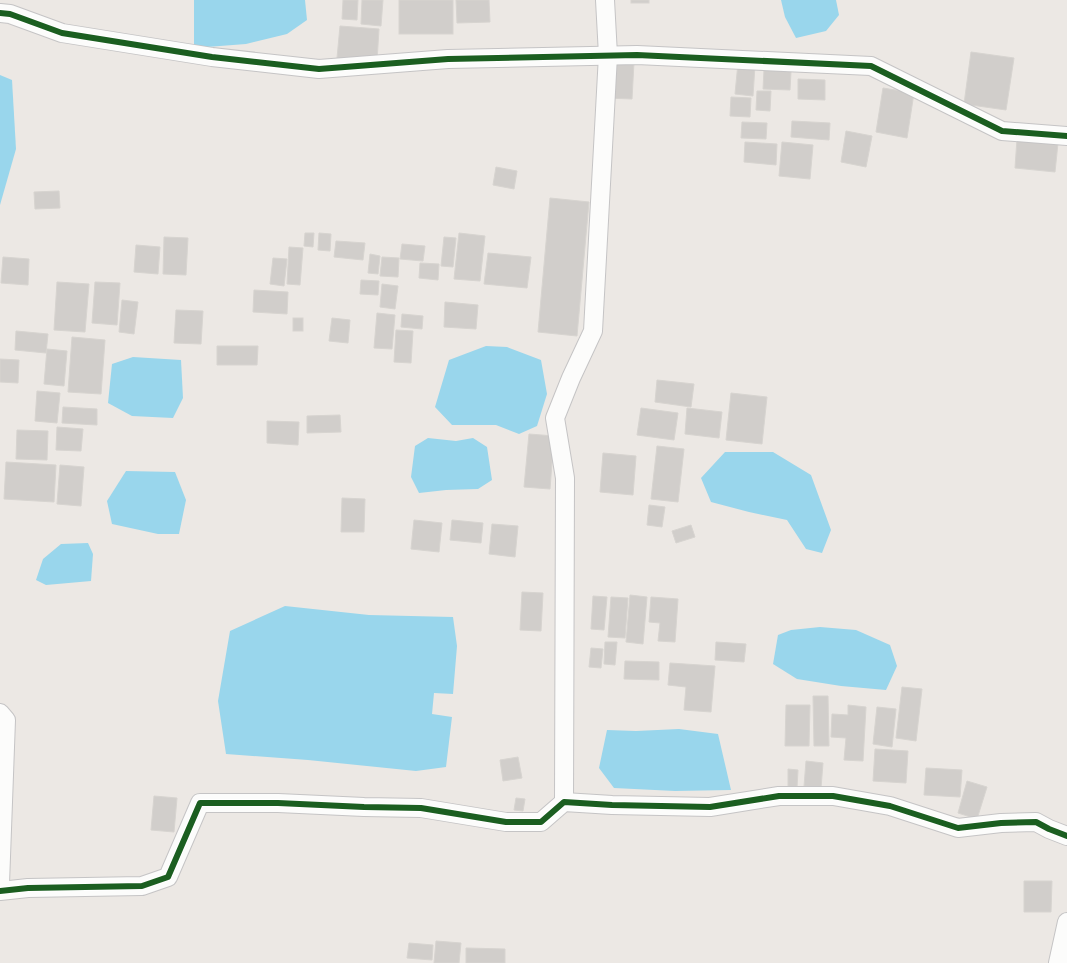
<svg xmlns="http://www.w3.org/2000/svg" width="1067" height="963" viewBox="0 0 1067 963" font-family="Manrope,sans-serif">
<rect width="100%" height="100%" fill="#ece8e4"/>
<g fill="#99d6ec">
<path d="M194,0H305L307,20L287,34L246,44L194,48Z"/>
<path d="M781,0H836L839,15L826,31L796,38L785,17Z"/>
<path d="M0,75L12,80L16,149L0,205Z"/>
<path d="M486,346L507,347L541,360L547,394L537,426L519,434L496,425H452L435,407L449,360Z"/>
<path d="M133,357L181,360L183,398L173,418L132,416L108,403L112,364Z"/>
<path d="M428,438L456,441L473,438L487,447L492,480L478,489L446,490L419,493L411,477L415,446Z"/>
<path d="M725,452H773L811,475L831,530L822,553L806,549L787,520L749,512L711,502L701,478Z"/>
<path d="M126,471L175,472L186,500L179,534H158L112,524L107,501Z"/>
<path d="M88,543L93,554L91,581L46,585L36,580L43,559L61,544Z"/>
<path d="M285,606L369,615L453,617L457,646L453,694L434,693L432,714L452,717L446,767L416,771L308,760L226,754L218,701L230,631Z"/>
<path d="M820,627L856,630L890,645L897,666L886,690L841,686L797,679L773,664L778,635L791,630Z"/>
<path d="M679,729L718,734L731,790L675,791L614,788L599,768L607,730L636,731Z"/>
</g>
<g fill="#d1cecb" stroke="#d7d4d0">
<path d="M343,0H358L357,20L342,19Z"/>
<path d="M362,0H383L381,26L361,24Z"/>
<rect x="399" y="0" width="54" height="34"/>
<path d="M456,0H489L490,22L457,23Z"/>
<rect x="631" y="0" width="18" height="3"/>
<path d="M340,26L379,29L377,61L337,58Z"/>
<path d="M971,52L1014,58L1006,110L964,104Z"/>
<path d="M607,61L634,62L632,99L606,98Z"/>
<path d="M738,63L755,65L753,96L735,94Z"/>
<path d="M764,70L791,71L790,90L763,89Z"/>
<path d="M798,79L825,80V100L798,99Z"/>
<path d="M883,88L914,93L907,138L876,132Z"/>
<path d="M757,91H771L770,111L756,110Z"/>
<path d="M731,97L751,98L750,117L730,116Z"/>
<path d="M792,121L830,123L829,140L791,137Z"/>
<path d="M742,122L767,123L766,139L741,138Z"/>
<path d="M846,131L872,136L866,167L841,162Z"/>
<path d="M1017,139L1058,143L1055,172L1015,168Z"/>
<path d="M745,142L777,144L776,165L744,162Z"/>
<path d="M782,142L813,145L810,179L779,176Z"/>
<path d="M496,167L517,171L514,189L493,185Z"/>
<path d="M59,191L60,208L35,209L34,192Z"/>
<path d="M550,198L589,202L577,336L538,332Z"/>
<path d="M305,233H314L313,247L304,246Z"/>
<path d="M319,233L331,234L330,251L318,250Z"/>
<path d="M459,233L485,236L480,281L454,279Z"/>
<path d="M164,237L188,238L186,275L163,274Z"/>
<path d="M444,237L456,238L453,267L441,266Z"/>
<path d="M336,241L365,243L363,260L334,257Z"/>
<path d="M402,244L425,246L423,261L400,259Z"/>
<path d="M136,245L160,247L158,274L134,272Z"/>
<path d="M289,247L303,248L300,285L287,284Z"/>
<path d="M488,253L531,257L527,288L484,284Z"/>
<path d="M370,254L380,256L378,274L368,273Z"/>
<path d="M3,257L29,259L28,285L1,283Z"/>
<path d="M382,257L399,258L398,277L380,276Z"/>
<path d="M273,258L287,259L284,286L270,284Z"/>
<path d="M420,263L439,264L438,280L419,278Z"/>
<path d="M361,280L379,281L378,295L360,294Z"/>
<path d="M57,282L89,284L85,332L54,330Z"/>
<path d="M95,282L120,283L117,325L92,323Z"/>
<path d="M382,284L398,286L395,309L380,307Z"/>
<path d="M254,290L288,292L287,314L253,312Z"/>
<path d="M122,300L138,302L134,334L119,332Z"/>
<path d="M445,302L478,305L476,329L444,327Z"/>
<path d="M176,310L203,311L201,344L174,343Z"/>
<path d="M377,313L395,315L392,349L374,348Z"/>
<path d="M402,314L423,316L422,329L401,327Z"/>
<rect x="293" y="318" width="10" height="13"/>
<path d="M332,318L350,320L348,343L329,341Z"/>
<path d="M396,330L413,331L411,363L394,362Z"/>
<path d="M16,331L48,334L46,353L15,350Z"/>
<path d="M72,337L105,340L101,394L68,392Z"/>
<path d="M217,346H258L257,365H217Z"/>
<path d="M47,349L67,351L64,386L44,384Z"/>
<path d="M0,359L19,360L18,383L0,382Z"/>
<path d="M657,380L694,384L691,407L655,402Z"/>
<path d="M37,391L60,393L57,423L35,421Z"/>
<path d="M731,393L767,397L762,444L726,440Z"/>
<path d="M63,407L97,409V425L62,423Z"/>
<path d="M641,408L678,413L674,440L637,435Z"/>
<path d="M687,408L722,412L719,438L685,434Z"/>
<path d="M340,415L341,432L307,433V416Z"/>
<path d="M267,421L299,422L298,445L267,443Z"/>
<path d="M57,427L83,429L81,451L56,450Z"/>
<path d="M17,430L48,431L47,460L16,459Z"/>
<path d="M529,434L554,436L550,489L524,487Z"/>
<path d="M657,446L684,449L678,502L651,499Z"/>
<path d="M603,453L636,456L633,495L600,492Z"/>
<path d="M6,462L56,465L54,502L4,499Z"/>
<path d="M60,465L84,467L81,506L57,504Z"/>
<path d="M342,498L365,499L364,532H341Z"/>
<path d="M649,505L665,507L662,527L647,525Z"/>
<path d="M414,520L442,523L439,552L411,549Z"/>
<path d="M452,520L483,523L481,543L450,540Z"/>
<path d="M492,524L518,526L515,557L489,554Z"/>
<path d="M691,525L695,537L676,543L672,531Z"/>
<path d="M522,592L543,593L541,631L520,630Z"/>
<path d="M630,595L647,597L643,644L626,642Z"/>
<path d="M593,596L607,597L604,630L591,629Z"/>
<path d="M611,597L628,598L625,638L608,637Z"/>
<path d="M651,597L678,599L675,642L658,641L660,623L649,622Z"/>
<path d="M605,642H617L615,665L604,664Z"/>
<path d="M716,642L746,644L744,662L715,660Z"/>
<path d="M591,648L603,649L601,668L589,667Z"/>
<path d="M625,661L659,662V680L624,679Z"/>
<path d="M670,663L715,666L711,712L684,710L686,687L668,685Z"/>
<path d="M902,687L922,689L916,741L896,738Z"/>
<path d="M813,696H828L829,746H814Z"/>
<path d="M786,705H810L809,746H785Z"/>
<path d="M848,705L866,707L863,761L844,760L846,738L831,737L832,714L848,715Z"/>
<path d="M877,707L896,709L892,747L873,744Z"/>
<path d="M875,749L908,751L906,783L873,781Z"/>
<path d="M518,757L522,778L503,781L500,760Z"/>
<path d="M806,761L823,763L821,788L804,786Z"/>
<path d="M926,768L962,770L960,797L924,795Z"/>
<path d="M788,769L798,770L797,788L788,787Z"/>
<path d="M967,781L987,787L977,819L958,813Z"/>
<path d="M154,796L177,798L174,832L151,830Z"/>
<path d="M516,798L525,799L523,811L514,810Z"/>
<path d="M1024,881H1052L1051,912H1024Z"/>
<path d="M436,941L461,943L459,963H434Z"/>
<path d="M409,943L433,945L432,960L407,958Z"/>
<path d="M466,948L505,949V963H466Z"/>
</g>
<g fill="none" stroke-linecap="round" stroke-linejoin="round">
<defs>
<g id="street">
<path d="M0,13L10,14L62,33L212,57L319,69L448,59L637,55L871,66L1002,131L1067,136"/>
<path d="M0,713L6,720L0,884"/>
<path d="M564,802L565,478L555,418L571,378L593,331L608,55L605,0"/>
<path d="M0,891L28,888L142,886L168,877L200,803H278L364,807L421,808L506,822H541L564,802L612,805L710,807L779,796H833L890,806L958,828L1001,823L1036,822L1049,829L1067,836"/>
<path d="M1058,963L1067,922"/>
</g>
</defs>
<use href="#street" stroke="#c5c4c5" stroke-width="20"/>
<use href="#street" stroke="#fcfcfb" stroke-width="18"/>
<defs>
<g id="cycleway">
<path d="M0,13L10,14L62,33L212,57L319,69L448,59L637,55L871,66L1002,131L1067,136"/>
<path d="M0,891L28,888L142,886L168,877L200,803H278L364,807L421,808L506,822H541L564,802L612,805L710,807L779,796H833L890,806L958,828L1001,823L1036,822L1049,829L1067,836"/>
</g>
</defs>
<use href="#cycleway" stroke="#fff" stroke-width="8"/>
<use href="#cycleway" stroke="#1b5e20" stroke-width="6"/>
</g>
</svg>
